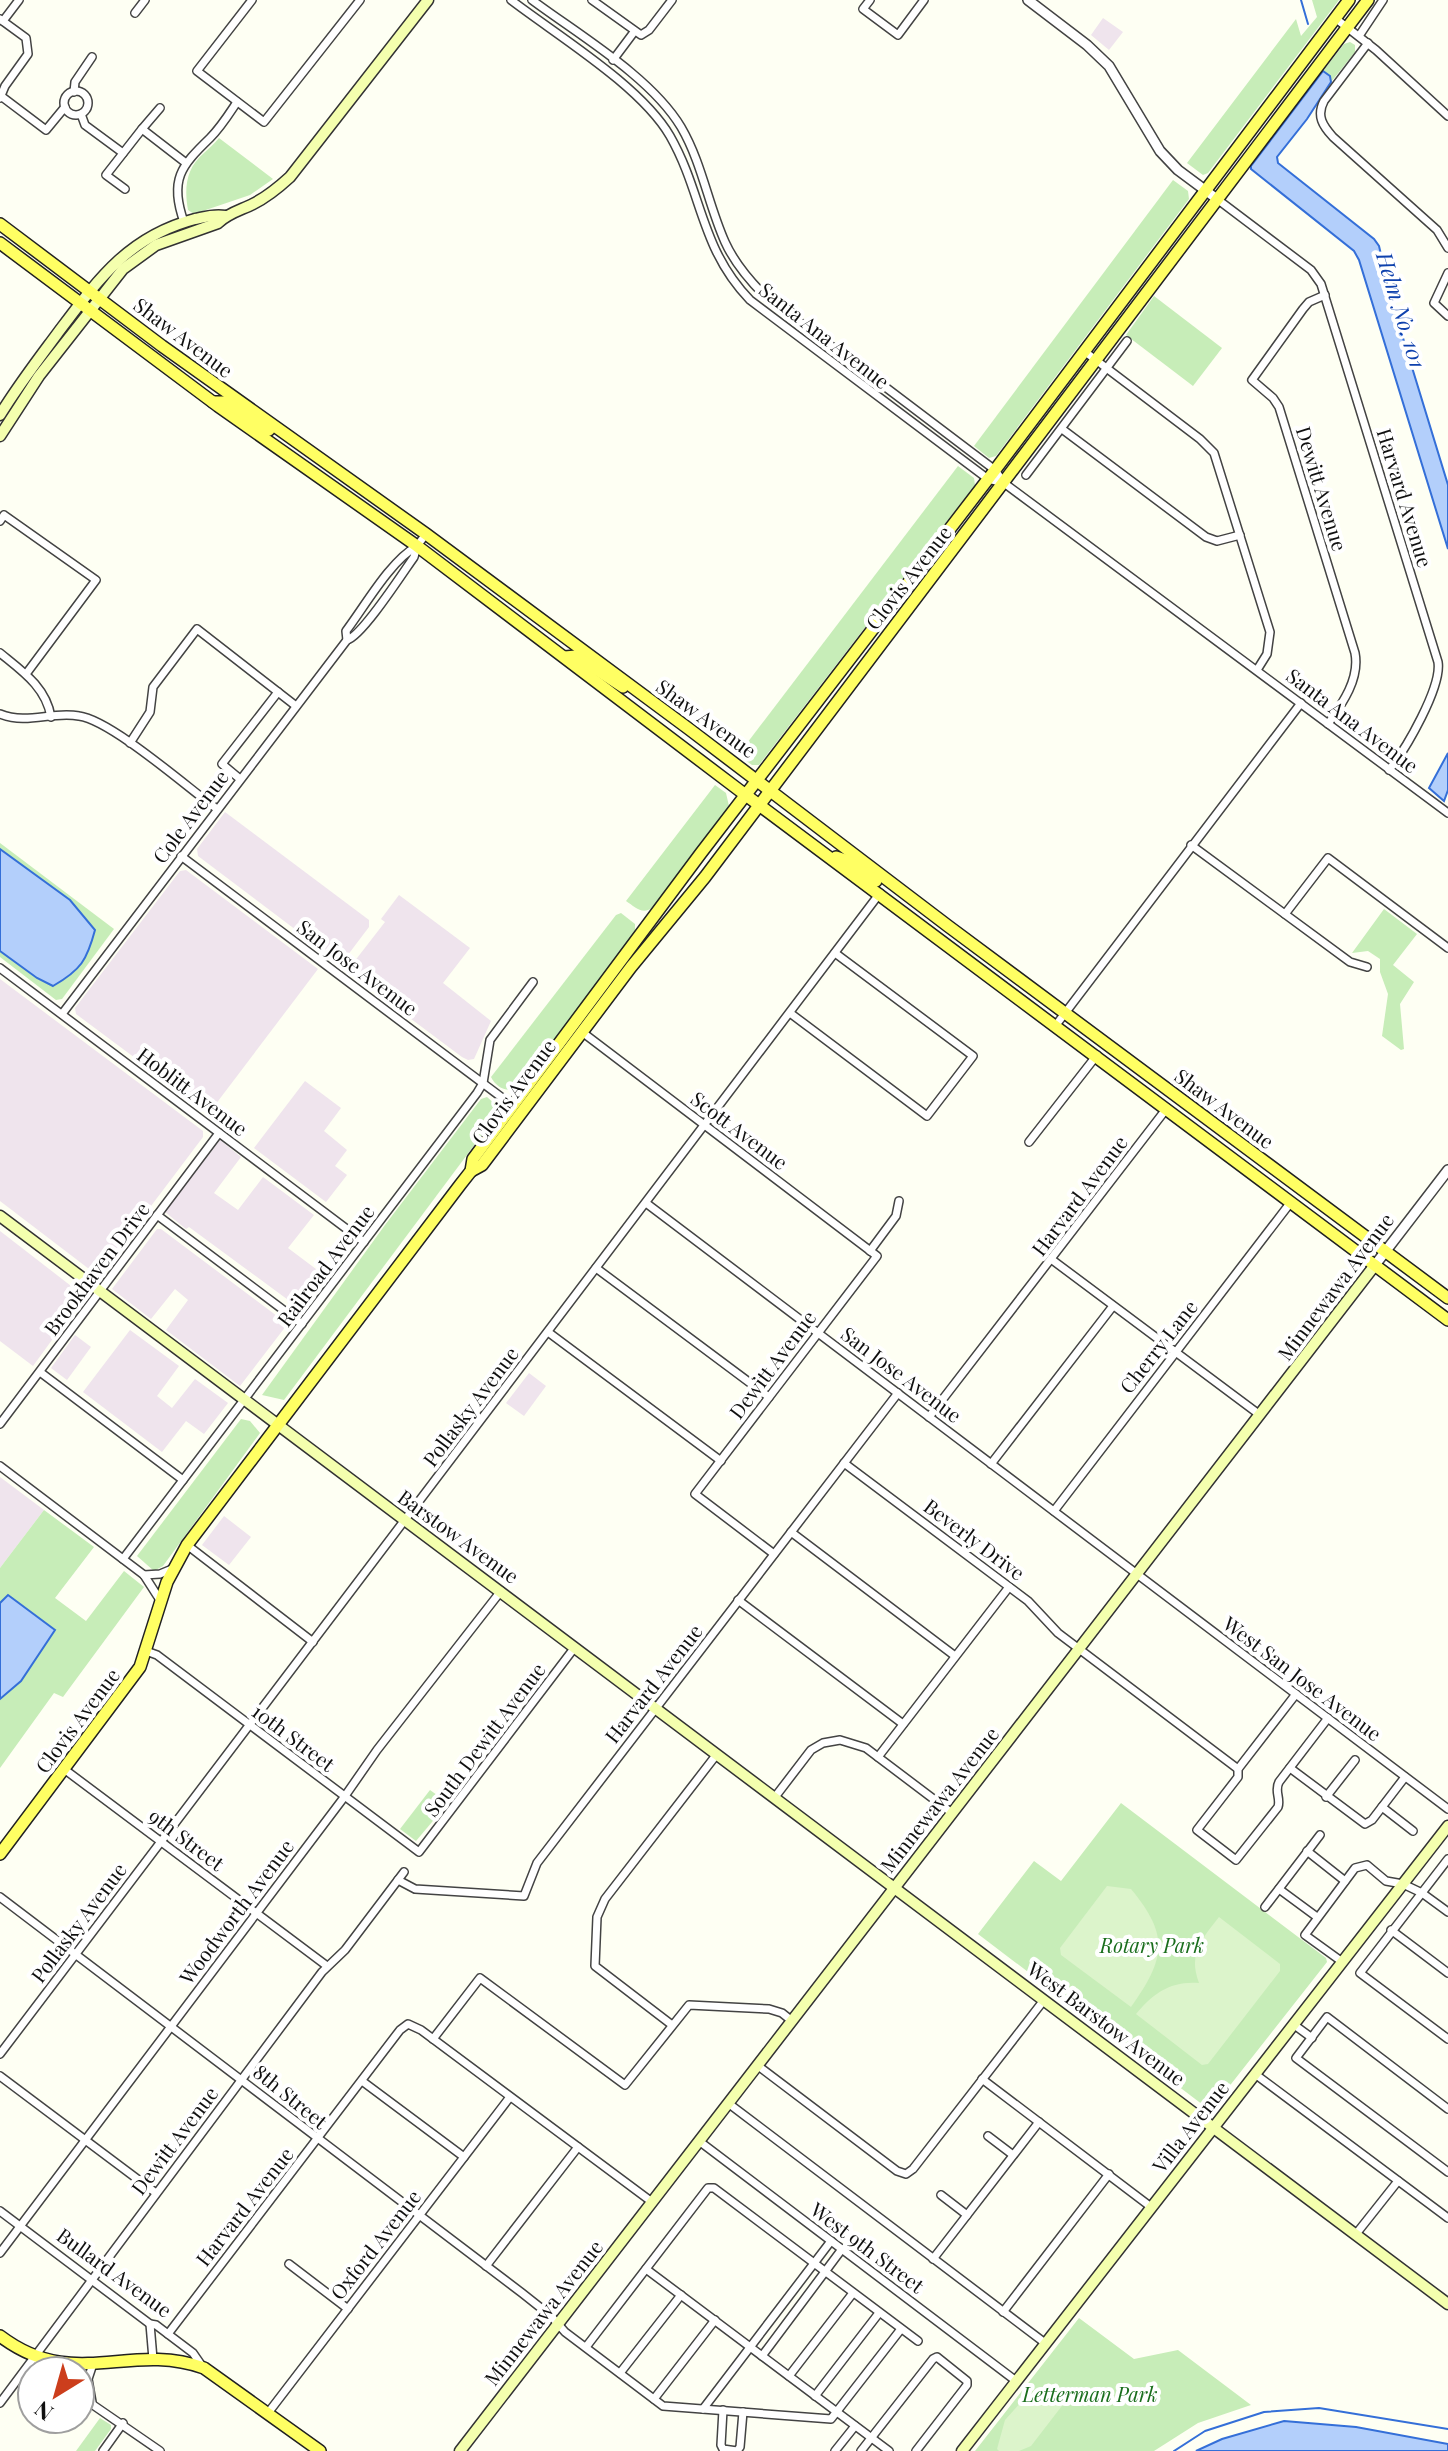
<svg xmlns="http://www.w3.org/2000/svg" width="1448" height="2451" viewBox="0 0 1448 2451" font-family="'Playfair Display',serif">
<rect width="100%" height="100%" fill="#fefff3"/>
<g fill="#efe4ed">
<path d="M1103,18L1123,32L1109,50L1091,35Z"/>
<path d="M225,812L369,920V927L341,964L198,856L197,849Z"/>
<path d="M186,870L318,969L209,1113L76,1014L75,1008L180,871Z"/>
<path d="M399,895L470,948L443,983L491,1021L474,1059L468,1060L462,1057L347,971L385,922L381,919Z"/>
<path d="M0,979L203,1131V1137L102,1271L93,1272L0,1201Z"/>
<path d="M305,1081L341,1108L324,1131L347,1150L335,1166L347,1175L326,1202L254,1148Z"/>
<path d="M220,1140L241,1157L214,1193L238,1210L263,1177L314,1215L288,1248L324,1275L299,1308L189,1227L186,1229L165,1212Z"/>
<path d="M157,1229H161L285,1322L286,1326L240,1386L166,1330L188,1300L175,1289L151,1319L112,1289Z"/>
<path d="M0,1231L84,1296L33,1366L0,1341Z"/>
<path d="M130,1330L179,1366L157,1396L172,1408L195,1379L228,1403L204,1434L186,1421L162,1452L83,1392Z"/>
<path d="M75,1335L91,1347L67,1380L51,1368Z"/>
<path d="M529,1373L546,1386L524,1416L506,1403Z"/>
<path d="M0,1477L44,1510L0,1568Z"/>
<path d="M224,1516L251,1537L229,1565L202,1545Z"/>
</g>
<g fill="#c7edb8">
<path d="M1312,0H1339L1208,173L1203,175L1187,163L1296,19L1301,36L1317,17Z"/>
<path d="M1350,42L1355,45V52L1331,82L1330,76L1323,71L1344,44Z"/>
<path d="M219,138L273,179L250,195L194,214L188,210C184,188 186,168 204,153C209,148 214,144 219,138Z"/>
<path d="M1173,180L1188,191L1189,199L996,456L989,458L974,446Z"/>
<path d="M1154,296L1222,348L1193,386L1126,335Z"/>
<path d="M958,466L974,478L975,485L759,765H752L738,755Z"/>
<path d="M715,785L726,793L729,806L652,908C642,915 635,907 626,901Z"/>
<path d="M0,843L114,929L62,999L56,1000L0,957Z"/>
<path d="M1384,909L1417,934L1393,965L1414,982L1400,1004L1404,1049L1401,1050L1382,1036L1388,994L1380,972V959L1368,951L1352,953Z"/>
<path d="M621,913L635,924V933L517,1088C506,1093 496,1087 491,1077L616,915Z"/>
<path d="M487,1097L497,1106L496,1116L284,1400L262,1395L385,1225L481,1099Z"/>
<path d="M241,1419L250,1421L260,1433L163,1566L154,1571L137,1556Z"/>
<path d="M44,1510L94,1547L55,1598L86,1621L124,1571L144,1587L63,1697L54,1693L0,1768V1568Z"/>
<path d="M430,1790L448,1803L416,1841L400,1829Z"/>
<path d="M1121,1803L1326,1958L1327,1962L1213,2107L1207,2108L978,1934L1034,1861L1061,1881Z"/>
<path d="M1079,2318L1134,2359L1178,2350L1251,2405L1198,2423L1154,2451H975Z"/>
<path d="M100,2418L111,2425V2429L95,2451H76Z"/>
</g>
<g fill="#dcf4cb">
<path d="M1107,1886L1131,1889C1170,1936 1165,1959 1131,2007L1061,1955L1060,1948Z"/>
<path d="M1219,1917L1280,1964V1971L1208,2064L1202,2065L1136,2014C1154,1993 1170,1981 1199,1983C1188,1954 1201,1940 1219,1917Z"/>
<path d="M1048,2383L1068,2398L1031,2446L1019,2451H999L997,2449L1005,2420L1021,2402L1035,2400Z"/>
</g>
<g fill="#b3cffb" stroke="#346fd8" stroke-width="2">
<path d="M1323,71L1330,76L1331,82L1307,119L1277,157L1278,163L1374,239L1379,246L1392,302L1448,485V549L1359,260L1354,251L1251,169V166Z"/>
<path d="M1448,753V790L1444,801L1429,788Z"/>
<path d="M0,849L70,900L95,930C87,960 81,970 53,986L37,978L0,951Z"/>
<path d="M8,1595L55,1630L21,1681L0,1699V1603Z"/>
<path d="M1284,2421L1356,2427L1448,2444V2451H1196L1222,2439Z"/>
</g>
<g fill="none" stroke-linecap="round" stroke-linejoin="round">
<g stroke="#346fd8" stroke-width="2">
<path d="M1301,0L1308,24"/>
<path d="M1174,2451L1205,2431L1264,2412L1319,2408L1448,2429"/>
</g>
<defs>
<g id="minor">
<path d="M252,0L197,71L264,122L360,0"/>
<path d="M511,0C558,36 641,86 670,136C703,194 700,248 750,300L988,479L1004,483"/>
<path d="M532,0C579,35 651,77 681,127C702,163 708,204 725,242C734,262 749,280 765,296L995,470L1004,483L1448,813"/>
<path d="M592,0L641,35L649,30L672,0"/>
<path d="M870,0L863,9L898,35L924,0"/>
<path d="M135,13L145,0"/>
<path d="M1335,18L1376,50L1448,116"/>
<path d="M0,19L26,38L28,54L5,86L0,98"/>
<path d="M3,21L19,0"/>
<path d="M1359,36L1383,0"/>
<path d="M1368,43L1324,101C1316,116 1323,126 1333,137L1437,230L1448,248"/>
<path d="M613,60L634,32"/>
<circle cx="76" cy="103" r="12"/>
<path d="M74,92L75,82L92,57"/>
<path d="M1,96L46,130L65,107"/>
<path d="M160,108L142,129L186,163"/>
<path d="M81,114L85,125L123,153"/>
<path d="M125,189L106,175L142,129"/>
<path d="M1217,199L1311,270L1321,284L1438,662C1442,687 1406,749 1389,770"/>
<path d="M184,222C169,180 181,166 210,138C221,127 229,114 237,102"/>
<path d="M1448,273L1434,303L1448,316"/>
<path d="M1325,295L1309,302L1303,309L1252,380L1273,398L1279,407L1355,653C1360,679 1342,704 1328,724"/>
<path d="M1084,351L1200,439L1214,453L1270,632L1267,654L1257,670"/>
<path d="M1062,429L1206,537L1217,541L1240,535"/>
<path d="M1026,475L1127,341"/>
<path d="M0,521L4,515L96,580L26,674"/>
<path d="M347,640L346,631C365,606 390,561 417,546"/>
<path d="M0,653C22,671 46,687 51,717"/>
<path d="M0,714C28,725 51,711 79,716C111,720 188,788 217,809"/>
<path d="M130,743L150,712L153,687L197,629L296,706"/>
<path d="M240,779L222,764L278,692"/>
<path d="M1191,845L1350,962L1367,967"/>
<path d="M181,856L513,1106"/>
<path d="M1285,914L1328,858L1448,948"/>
<path d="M0,968L364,1242"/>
<path d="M790,1013L927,1116L973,1056L835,953"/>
<path d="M62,1014L347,640C362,636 402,574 414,557L417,546L426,534"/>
<path d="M1056,1025L1301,703"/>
<path d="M582,1032L877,1256L695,1494L774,1554"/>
<path d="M1029,1142L1097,1055"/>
<path d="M646,1203L1448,1809"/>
<path d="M157,1215L302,1324"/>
<path d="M870,1251L896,1216L899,1201"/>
<path d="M1051,1259L1260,1415"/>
<path d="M596,1268L769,1397"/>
<path d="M548,1332L721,1461"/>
<path d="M40,1372L183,1480"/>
<path d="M929,1417L1167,1108"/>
<path d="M0,1424L219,1133"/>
<path d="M844,1463L1028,1601L1058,1633L1238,1769"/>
<path d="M991,1464L1113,1306"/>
<path d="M0,1466L144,1575L160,1600"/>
<path d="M1054,1511L1291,1202"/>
<path d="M791,1532L955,1656"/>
<path d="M187,1545L313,1642"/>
<path d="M123,1559L477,1093L483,1083L490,1040L533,982"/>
<path d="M144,1575L160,1574L172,1569"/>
<path d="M738,1600L903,1724"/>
<path d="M146,1651L157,1655L419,1852L575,1647"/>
<path d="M1296,1694L1238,1769V1777L1197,1830L1236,1860L1278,1807C1281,1798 1274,1791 1279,1782L1328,1718"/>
<path d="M878,1757L1009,1587"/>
<path d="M1290,1768L1365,1824L1372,1820L1405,1777"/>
<path d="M64,1769L327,1966"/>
<path d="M775,1797L811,1750L823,1743L840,1740L866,1748L952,1813"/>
<path d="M1326,1797L1355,1760"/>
<path d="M1382,1807L1413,1831"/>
<path d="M1307,1851L1345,1881"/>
<path d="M1448,1859L1360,1973L1448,2039"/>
<path d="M398,1880L415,1889L524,1896L537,1863L898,1393"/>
<path d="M1279,1889L1317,1917"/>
<path d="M0,1897L522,2293L551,2316L565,2332L663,2406L831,2419L901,2329"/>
<path d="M1265,1907L1320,1835"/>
<path d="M1391,1930L1448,1973"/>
<path d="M1341,1961L1305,1935L1355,1868L1367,1865L1386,1881L1403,1884L1422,1893L1448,1912"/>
<path d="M1293,2024L1312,2038"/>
<path d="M672,2025L595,1966L597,1917L605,1899L717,1754"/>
<path d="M433,2039L480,1978L625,2085L689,2005L769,2009L782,2013L792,2021"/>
<path d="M0,2054L880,893"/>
<path d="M757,2065L897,2171L906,2174L913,2169L1044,2000"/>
<path d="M1255,2074L1448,2218"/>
<path d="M0,2076L156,2193"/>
<path d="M982,2079L1151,2207"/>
<path d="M362,2081L464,2157"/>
<path d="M728,2103L1045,2343"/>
<path d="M1448,2109L1327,2017L1296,2058L1448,2172"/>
<path d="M988,2136L1013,2155"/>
<path d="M699,2141L1016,2381"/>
<path d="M941,2195L967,2215"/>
<path d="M0,2211L150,2324L156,2325L193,2353L202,2366"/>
<path d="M1356,2234L1398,2181"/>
<path d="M0,2253L345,1796L377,1750L501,1591"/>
<path d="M933,2259L1039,2122"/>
<path d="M289,2264L348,2309"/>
<path d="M486,2266L578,2147"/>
<path d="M646,2269L889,2451"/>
<path d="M1003,2312L1109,2174"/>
<path d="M150,2324L153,2359"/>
<path d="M168,2334L400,2030L408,2024L421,2030L652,2202"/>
<path d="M586,2347L708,2188H714L918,2341"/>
<path d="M762,2356L842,2249"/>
<path d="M34,2357L48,2371"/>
<path d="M620,2373L681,2295"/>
<path d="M789,2376L853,2293"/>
<path d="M80,2377L83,2392L89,2397"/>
<path d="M80,2396L160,2451"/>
<path d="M815,2396L879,2313"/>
<path d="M654,2399L715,2320"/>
<path d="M92,2402L88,2379L93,2364"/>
<path d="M0,2403L322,1972L345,1950L404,1872"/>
<path d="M703,2409L831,2241"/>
<path d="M723,2410L721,2445L723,2449L737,2451L740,2447L743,2412"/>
<path d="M268,2413L510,2097"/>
<path d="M103,2451L123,2423"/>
<path d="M835,2451L855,2426"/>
<path d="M861,2451L933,2359L937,2357L967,2381V2385L916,2451"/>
</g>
<g id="tertiary">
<path d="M1028,0L1087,45L1109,66L1160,151L1178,170L1217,199"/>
<path d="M1375,1265L1448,1170"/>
</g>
<g id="secondary">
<path d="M0,415C17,387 37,361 57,334C97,281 127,237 195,219C205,217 214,214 225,216"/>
<path d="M0,436L39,376L123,269L156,245L218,223C228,213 241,210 253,204C267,197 278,188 290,177L428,0"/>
<path d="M0,1216L1448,2304"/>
<path d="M460,2451L1375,1265"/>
<path d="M962,2451L1448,1826"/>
</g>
<g id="primary">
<path d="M0,224L162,346L426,534L689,729L948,926L1448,1298"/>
<path d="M0,243L218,406L417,546L739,790L1448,1320"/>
<path d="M213,402H226L269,430"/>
<path d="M565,657L576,656L623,687"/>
<path d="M836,857L848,861L876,881"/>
<path d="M471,1171L482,1165L631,967L705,877L1368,0"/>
<path d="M0,1854L140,1667L167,1582L187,1545L460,1185L471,1171L473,1159L701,853L995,470L1349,0"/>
<path d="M0,2336C74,2392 128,2341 204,2368L320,2451"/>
</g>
</defs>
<use href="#minor" stroke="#434343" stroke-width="10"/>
<use href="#tertiary" stroke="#434343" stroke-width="12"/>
<use href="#secondary" stroke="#323232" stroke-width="13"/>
<use href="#primary" stroke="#212121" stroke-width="14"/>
<use href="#minor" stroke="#fff" stroke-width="7"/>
<use href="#tertiary" stroke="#fff" stroke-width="9"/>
<use href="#secondary" stroke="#f4ffae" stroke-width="10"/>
<use href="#primary" stroke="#ffff63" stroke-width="11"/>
</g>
<g text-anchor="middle" stroke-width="8" stroke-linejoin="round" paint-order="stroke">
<g font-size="20" fill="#101010" stroke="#fff">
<text transform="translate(824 336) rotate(38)" y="7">Santa Ana Avenue</text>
<text transform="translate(183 338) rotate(37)" y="7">Shaw Avenue</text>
<text transform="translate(1321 489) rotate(73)" y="7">Dewitt Avenue</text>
<text transform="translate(1404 498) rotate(73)" y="7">Harvard Avenue</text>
<text transform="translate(909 578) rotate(-52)" y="7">Clovis Avenue</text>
<text transform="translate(706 719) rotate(36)" y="7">Shaw Avenue</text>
<text transform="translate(1352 721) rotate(37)" y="7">Santa Ana Avenue</text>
<text transform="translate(191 817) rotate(-53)" y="7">Cole Avenue</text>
<text transform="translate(357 968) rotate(37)" y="7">San Jose Avenue</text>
<text transform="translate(192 1092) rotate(37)" y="7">Hoblitt Avenue</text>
<text transform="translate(514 1092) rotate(-53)" y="7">Clovis Avenue</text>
<text transform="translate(1224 1109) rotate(37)" y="7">Shaw Avenue</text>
<text transform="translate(739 1131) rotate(37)" y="7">Scott Avenue</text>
<text transform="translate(1080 1196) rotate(-53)" y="7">Harvard Avenue</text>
<text transform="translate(326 1266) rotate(-53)" y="7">Railroad Avenue</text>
<text transform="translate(97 1269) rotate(-53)" y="7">Brookhaven Drive</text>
<text transform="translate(1336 1287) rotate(-53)" y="7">Minnewawa Avenue</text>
<text transform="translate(1159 1347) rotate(-52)" y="7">Cherry Lane</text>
<text transform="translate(773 1365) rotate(-53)" y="7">Dewitt Avenue</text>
<text transform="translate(901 1375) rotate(37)" y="7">San Jose Avenue</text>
<text transform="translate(471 1407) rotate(-53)" y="7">Pollasky Avenue</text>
<text transform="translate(458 1537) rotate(36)" y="7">Barstow Avenue</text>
<text transform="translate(974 1540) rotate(37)" y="7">Beverly Drive</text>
<text transform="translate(1302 1679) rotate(37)" y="7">West San Jose Avenue</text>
<text transform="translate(654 1684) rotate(-52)" y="7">Harvard Avenue</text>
<text transform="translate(78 1721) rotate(-53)" y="7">Clovis Avenue</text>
<text transform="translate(293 1738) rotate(37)" y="7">10th Street</text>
<text transform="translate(485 1740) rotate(-53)" y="7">South Dewitt Avenue</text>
<text transform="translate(940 1800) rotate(-52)" y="7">Minnewawa Avenue</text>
<text transform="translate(186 1840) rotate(37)" y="7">9th Street</text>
<text transform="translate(237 1912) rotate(-53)" y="7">Woodworth Avenue</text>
<text transform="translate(79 1923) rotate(-53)" y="7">Pollasky Avenue</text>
<text transform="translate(1106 2024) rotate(37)" y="7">West Barstow Avenue</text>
<text transform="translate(290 2097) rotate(39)" y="7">8th Street</text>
<text transform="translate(1191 2127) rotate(-52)" y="7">Villa Avenue</text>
<text transform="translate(175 2141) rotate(-53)" y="7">Dewitt Avenue</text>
<text transform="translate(245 2207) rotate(-52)" y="7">Harvard Avenue</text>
<text transform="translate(376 2245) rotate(-52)" y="7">Oxford Avenue</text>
<text transform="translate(867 2248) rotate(37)" y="7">West 9th Street</text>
<text transform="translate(114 2273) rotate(36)" y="7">Bullard Avenue</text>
<text transform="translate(544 2313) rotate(-52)" y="7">Minnewawa Avenue</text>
</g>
<g font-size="20" font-style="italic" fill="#1a6e1d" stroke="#fff">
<text x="1152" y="1953">Rotary Park</text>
<text x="1090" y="2402">Letterman Park</text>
</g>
<g font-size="22" font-style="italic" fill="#0e41ad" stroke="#fff">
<text transform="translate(1401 310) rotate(73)" y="8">Helm No. 101</text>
</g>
</g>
<g transform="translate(56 2395) rotate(217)"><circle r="38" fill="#ffffff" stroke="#9f9f9f" stroke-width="2"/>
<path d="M0-6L14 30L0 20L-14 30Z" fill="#cc3e1c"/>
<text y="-12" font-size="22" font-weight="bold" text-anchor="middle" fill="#101010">N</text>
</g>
</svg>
